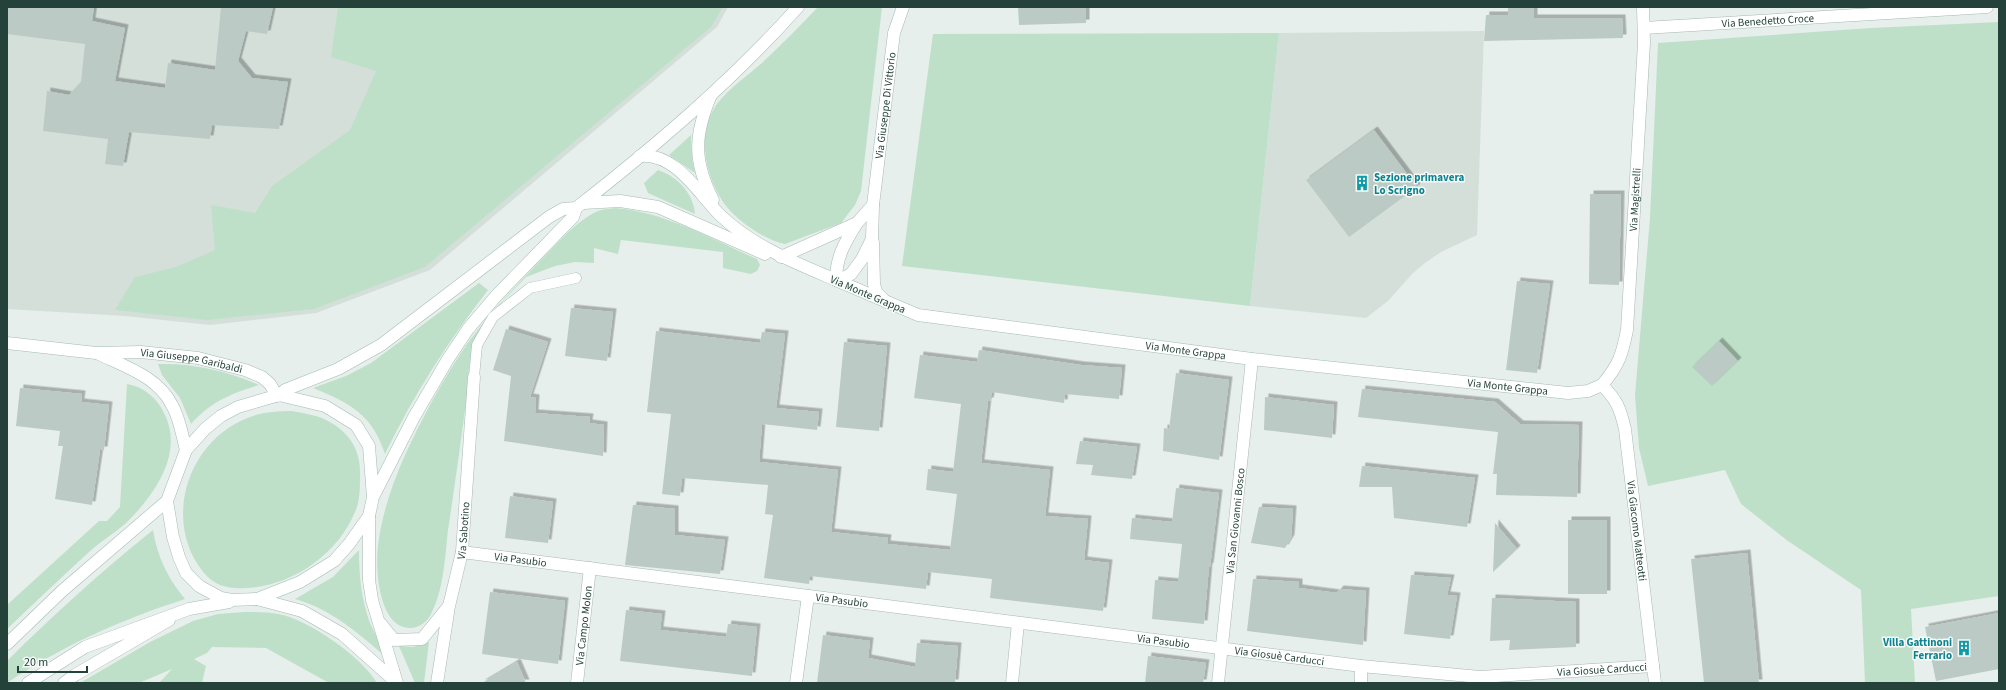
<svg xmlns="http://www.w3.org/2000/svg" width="2006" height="690" font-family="'Source Sans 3',sans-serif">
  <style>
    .built { fill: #d4dfda }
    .green { fill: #bfe0c8 }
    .building { fill: #bbcac4; filter: url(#shadow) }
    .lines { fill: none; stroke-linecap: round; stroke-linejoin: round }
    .lane-casing { stroke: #a8b8b2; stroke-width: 11 }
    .street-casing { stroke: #a8b8b2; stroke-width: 13 }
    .secondary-casing { stroke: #a4bbb3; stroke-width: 13 }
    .lane { stroke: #fff; stroke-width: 10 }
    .street { stroke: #fff; stroke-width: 12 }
    .secondary { stroke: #fff; stroke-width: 12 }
    .labels { text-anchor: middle; stroke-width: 3; stroke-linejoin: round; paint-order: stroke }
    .street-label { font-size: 11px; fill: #24423a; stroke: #f7fbf9 }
    .culture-label { font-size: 11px; font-weight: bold; fill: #0d838f; stroke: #f7fbf9; text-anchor: start }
  </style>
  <defs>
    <filter id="shadow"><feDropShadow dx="3.5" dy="-3.5" stdDeviation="0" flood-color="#0004"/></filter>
  </defs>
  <rect width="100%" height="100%" fill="#e6efeb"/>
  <g class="built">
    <polygon points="7,7 728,7 717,27 430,270 316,313 210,325 125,316 7,309"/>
    <polygon points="1484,31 1477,235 1441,252 1425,263 1413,273 1389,300 1366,318 1250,306 1279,33"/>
  </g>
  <g class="green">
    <polygon points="338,7 723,7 711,27 425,267 314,309 207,320 115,310 135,277 176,267 215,250 211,205 255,213 272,186 350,130 376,71 331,57"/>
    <path d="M818 7H882L861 191 855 205 841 223 785 244C763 240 730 216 720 197 704 170 697 131 717 104 729 88 747 76 762 63 781 45 800 26 818 7Z"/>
    <polygon points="1999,22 1999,596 1911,609 1915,683 1865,683 1861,590 1788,541 1741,504 1725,470 1648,486 1639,448 1635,395 1650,218 1658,43 1871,28"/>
    <polygon points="1279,33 1250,306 902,266 933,34"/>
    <polygon points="691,135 692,159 695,173 669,155"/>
    <path d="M658 170C678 177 693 193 695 214L648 193 644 183Z"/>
    <path d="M615 208C665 212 711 239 757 259L760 265 757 271 751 274 723 268V252L621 240 618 254 594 248V263L575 262 555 266 526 277 502 302 494 312 473 348 469 367 467 395C461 440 455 485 448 530 445 557 444 589 431 614 427 622 419 628 410 628 379 628 375 570 378 546 384 496 406 450 430 405 443 382 457 357 473 336 493 310 515 287 538 263 554 247 576 221 596 212 601 209 609 209 615 208Z"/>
    <path d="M479 283 488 290C447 343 414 394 385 454 372 414 350 403 313 388L346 376 371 363Z"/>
    <path d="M158 364C193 363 228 371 259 385 232 393 210 402 191 424L180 398 162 375Z"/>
    <path d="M127 384C145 387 158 399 165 415 184 455 153 497 125 524 113 534 100 542 89 552 61 578 34 603 7 629V605L99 521H107L120 507Z"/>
    <path d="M292 411C302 413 315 415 324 419 349 431 361 449 360 476 360 487 360 502 355 512 338 554 292 586 247 588 229 589 216 587 204 573 161 521 188 439 250 417 263 412 278 411 292 411Z"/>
    <path d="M153 530C157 556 168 579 185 599 118 621 66 644 7 683V661C53 615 102 571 153 530Z"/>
    <path d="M359 550C359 574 361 599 370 623 375 634 381 645 386 657 358 633 331 609 295 599L333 577Z"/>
    <path d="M244 612C255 612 267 612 278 614 308 619 362 657 377 683H329L266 648 212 647 207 653 194 659 206 666 202 683H159L172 669 139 683H80L150 642 193 621 218 614Z"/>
    <polygon points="429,642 424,683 415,683 399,646 413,647"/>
  </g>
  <g class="building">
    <polygon points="7,7 94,7 92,21 125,28 115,81 165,88 168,63 215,70 221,7 273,7 267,34 246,31 238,61 252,78 288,82 279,129 212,125 210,139 129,132 123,166 105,164 108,139 43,131 47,91 69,95 81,82 85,44 7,34"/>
    <polygon points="1018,7 1086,7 1086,23 1019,25"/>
    <polygon points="1508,7 1534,7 1534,18 1622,18 1623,38 1484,41 1486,15 1508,15"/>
    <polygon points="1374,130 1417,187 1349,237 1306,180"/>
    <polygon points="1590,194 1621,194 1619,285 1589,284"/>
    <polygon points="1517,281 1550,284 1537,373 1506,370"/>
    <polygon points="571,308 613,312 607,361 565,356"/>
    <polygon points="506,329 548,342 530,397 536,398 535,413 590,417 589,423 604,425 603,456 504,441 511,376 493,370"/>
    <polygon points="656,331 760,343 762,332 785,334 776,408 819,412 817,430 762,424 759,462 838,470 831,532 888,538 887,544 950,550 957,494 926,490 928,469 953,472 961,404 914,398 920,355 977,362 979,350 1081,365 1122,368 1119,399 1065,394 1064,403 992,392 990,401 988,401 981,463 1050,470 1045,516 1088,519 1084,560 1109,563 1103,611 990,598 992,579 928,572 926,589 810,576 809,584 764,578 773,515 765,514 768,485 682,478 680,496 662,494 671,414 647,412"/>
    <polygon points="1719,341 1738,361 1712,386 1692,367"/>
    <polygon points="844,342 887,346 879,431 836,427"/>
    <polygon points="1176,373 1229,380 1219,460 1163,451 1164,428 1169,429"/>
    <polygon points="20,388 82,394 81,402 109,405 104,450 100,450 92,505 55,499 63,446 58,446 60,431 16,426"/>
    <polygon points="1362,389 1495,402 1520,424 1579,425 1577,497 1496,495 1497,474 1493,474 1498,432 1358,417"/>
    <polygon points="1265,397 1334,405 1332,438 1264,430"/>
    <polygon points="1080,441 1137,447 1132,479 1091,475 1093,465 1076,464"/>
    <polygon points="1362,466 1475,478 1467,527 1394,518 1392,487 1359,487"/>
    <polygon points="1176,488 1219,493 1210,567 1209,566 1204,624 1152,619 1155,580 1178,582 1182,544 1130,539 1132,518 1172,522"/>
    <polygon points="510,496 553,502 548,543 505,538"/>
    <polygon points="633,505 675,509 675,535 725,540 720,574 625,565"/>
    <polygon points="1259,507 1293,509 1291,538 1285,548 1251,543"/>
    <rect x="1568" y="520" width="39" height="74"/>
    <polygon points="1495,523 1517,549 1493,572"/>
    <polygon points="1747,553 1759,683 1704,683 1691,559"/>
    <polygon points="1411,575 1451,578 1447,595 1457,596 1450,639 1404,634"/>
    <polygon points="1253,579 1299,582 1299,588 1337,593 1340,589 1366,591 1363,645 1247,631"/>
    <polygon points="490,592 565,601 558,664 482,654"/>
    <polygon points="1492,598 1576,602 1576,647 1509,650 1510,640 1490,641"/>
    <polygon points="626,610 662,614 660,630 726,637 728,624 757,627 752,676 620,661"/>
    <polygon points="1999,613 1999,669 1936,681 1925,627"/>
    <polygon points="823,635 870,641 868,658 915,667 917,643 958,646 955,683 817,683"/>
    <polygon points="1148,656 1206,663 1203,683 1145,683"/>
    <polygon points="517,662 526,683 482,683"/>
  </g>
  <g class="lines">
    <defs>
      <polyline id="lane" points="474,377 477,345 493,317 530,288 576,278"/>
      <g id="street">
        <path id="s1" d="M1644 28 1987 7"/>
        <path id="s2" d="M857 223C845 242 836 257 836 280L838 281 851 274 862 259 872 239 873 205 894 33 903 7"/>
        <polyline points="873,242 874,284 876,292 886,302"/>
        <polyline points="781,257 857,223 873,205"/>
        <path id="s3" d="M1602 385C1619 365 1622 355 1627 330L1644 43 1643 7"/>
        <polyline points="369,516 369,580 372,600 397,683"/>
        <path id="s4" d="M462 552 1361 666 1480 677 1653 666"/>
        <polyline points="257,599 302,611 342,634 396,682"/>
        <polyline points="381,624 394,640 422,639 448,607"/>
        <polyline points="1361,666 1361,683"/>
        <polyline points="64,683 75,675 169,620"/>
        <path id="s5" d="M437 683 449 606 462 552 474 377"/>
        <path id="s6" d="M577 683 590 568"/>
        <polyline points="796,683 808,596"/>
        <polyline points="1012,683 1018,623"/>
        <path id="s7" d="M1218 683 1252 359"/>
      </g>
      <g id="secondary">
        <path d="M711 95C694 135 693 161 713 200"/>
        <path d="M640 156C676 153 698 193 720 215 752 246 796 263 836 280"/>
        <polyline points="583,203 620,201 658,207 765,254"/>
        <path id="s8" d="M838 281 918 315 1252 359 1568 393 1588 391 1602 385C1617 400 1620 408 1625 429L1655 683"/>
        <path id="s9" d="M7 343 96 353 141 352 198 358 245 370 262 377 270 384 277 396"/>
        <path d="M99 354C126 367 158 377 172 405 180 419 182 435 186 450"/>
        <path d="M279 395 285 390 338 369 381 345 549 217 563 209 576 208C654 147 732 81 798 7"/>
        <polyline points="373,497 369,446 356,425 325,406 279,395 238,407 221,416 205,429 186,450 167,501 173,537 179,557 186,573 199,586 221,598 232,600 257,599 300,582 334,561 349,544 369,516 373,497 414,417 448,359 468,329 496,296 573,217 576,208"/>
        <polyline points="7,644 62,591 167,501"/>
        <polyline points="28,683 85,647 189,609 229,602"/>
      </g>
    </defs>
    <use href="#lane" class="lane-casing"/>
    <use href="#street" class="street-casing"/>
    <use href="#secondary" class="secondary-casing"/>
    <use href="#lane" class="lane"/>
    <use href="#street" class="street"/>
    <use href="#secondary" class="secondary"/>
  </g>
  <defs>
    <symbol id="building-bare" viewBox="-9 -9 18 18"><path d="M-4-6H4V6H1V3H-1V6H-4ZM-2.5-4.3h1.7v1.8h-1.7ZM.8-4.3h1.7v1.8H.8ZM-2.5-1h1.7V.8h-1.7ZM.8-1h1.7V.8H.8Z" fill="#0f9aa8" stroke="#f7fbf9" stroke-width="2.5" paint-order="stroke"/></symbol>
  </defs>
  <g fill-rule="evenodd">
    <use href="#building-bare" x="1351" y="172" width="22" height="22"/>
    <use href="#building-bare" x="1953" y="637" width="22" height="22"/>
  </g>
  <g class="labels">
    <g class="street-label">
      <text dy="4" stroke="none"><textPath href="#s1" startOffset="124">Via Benedetto Croce</textPath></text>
      <text dy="4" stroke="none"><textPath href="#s2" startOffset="254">Via Giuseppe Di Vittorio</textPath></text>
      <text dy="4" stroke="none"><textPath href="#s3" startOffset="192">Via Magistrelli</textPath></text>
      <text transform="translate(868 294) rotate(23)" y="4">Via Monte Grappa</text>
      <text dy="4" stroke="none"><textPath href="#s8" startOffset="357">Via Monte Grappa</textPath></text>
      <text dy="4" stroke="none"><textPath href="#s9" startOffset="186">Via Giuseppe Garibaldi</textPath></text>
      <text dy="4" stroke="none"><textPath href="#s8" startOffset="681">Via Monte Grappa</textPath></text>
      <text dy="4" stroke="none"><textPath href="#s7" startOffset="163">Via San Giovanni Bosco</textPath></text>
      <text dy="4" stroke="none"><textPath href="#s8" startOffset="930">Via Giacomo Matteotti</textPath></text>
      <text dy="4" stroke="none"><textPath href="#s5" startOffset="155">Via Sabotino</textPath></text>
      <text dy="4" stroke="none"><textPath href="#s4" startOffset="59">Via Pasubio</textPath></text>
      <text dy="4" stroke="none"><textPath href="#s4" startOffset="383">Via Pasubio</textPath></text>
      <text dy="4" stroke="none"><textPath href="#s6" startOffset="58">Via Campo Molon</textPath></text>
      <text dy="4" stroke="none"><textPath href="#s4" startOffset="707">Via Pasubio</textPath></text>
      <text dy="4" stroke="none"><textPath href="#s4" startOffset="824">Via Giosuè Carducci</textPath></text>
      <text dy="4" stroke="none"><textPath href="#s4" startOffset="1148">Via Giosuè Carducci</textPath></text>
    </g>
    <g class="culture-label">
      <text x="1374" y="181">Sezione primavera<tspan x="1374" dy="13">Lo Scrigno</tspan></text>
      <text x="1952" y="646" text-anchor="end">Villa Gattinoni<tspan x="1952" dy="13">Ferrario</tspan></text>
    </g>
  </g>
  <rect width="2006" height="690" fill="none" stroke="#24423a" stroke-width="16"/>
  <path d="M18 666v6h69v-6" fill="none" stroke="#24423a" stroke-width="2"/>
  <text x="24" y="666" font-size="12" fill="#24423a" stroke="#f7fbf9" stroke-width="3" paint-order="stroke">20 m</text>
</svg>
